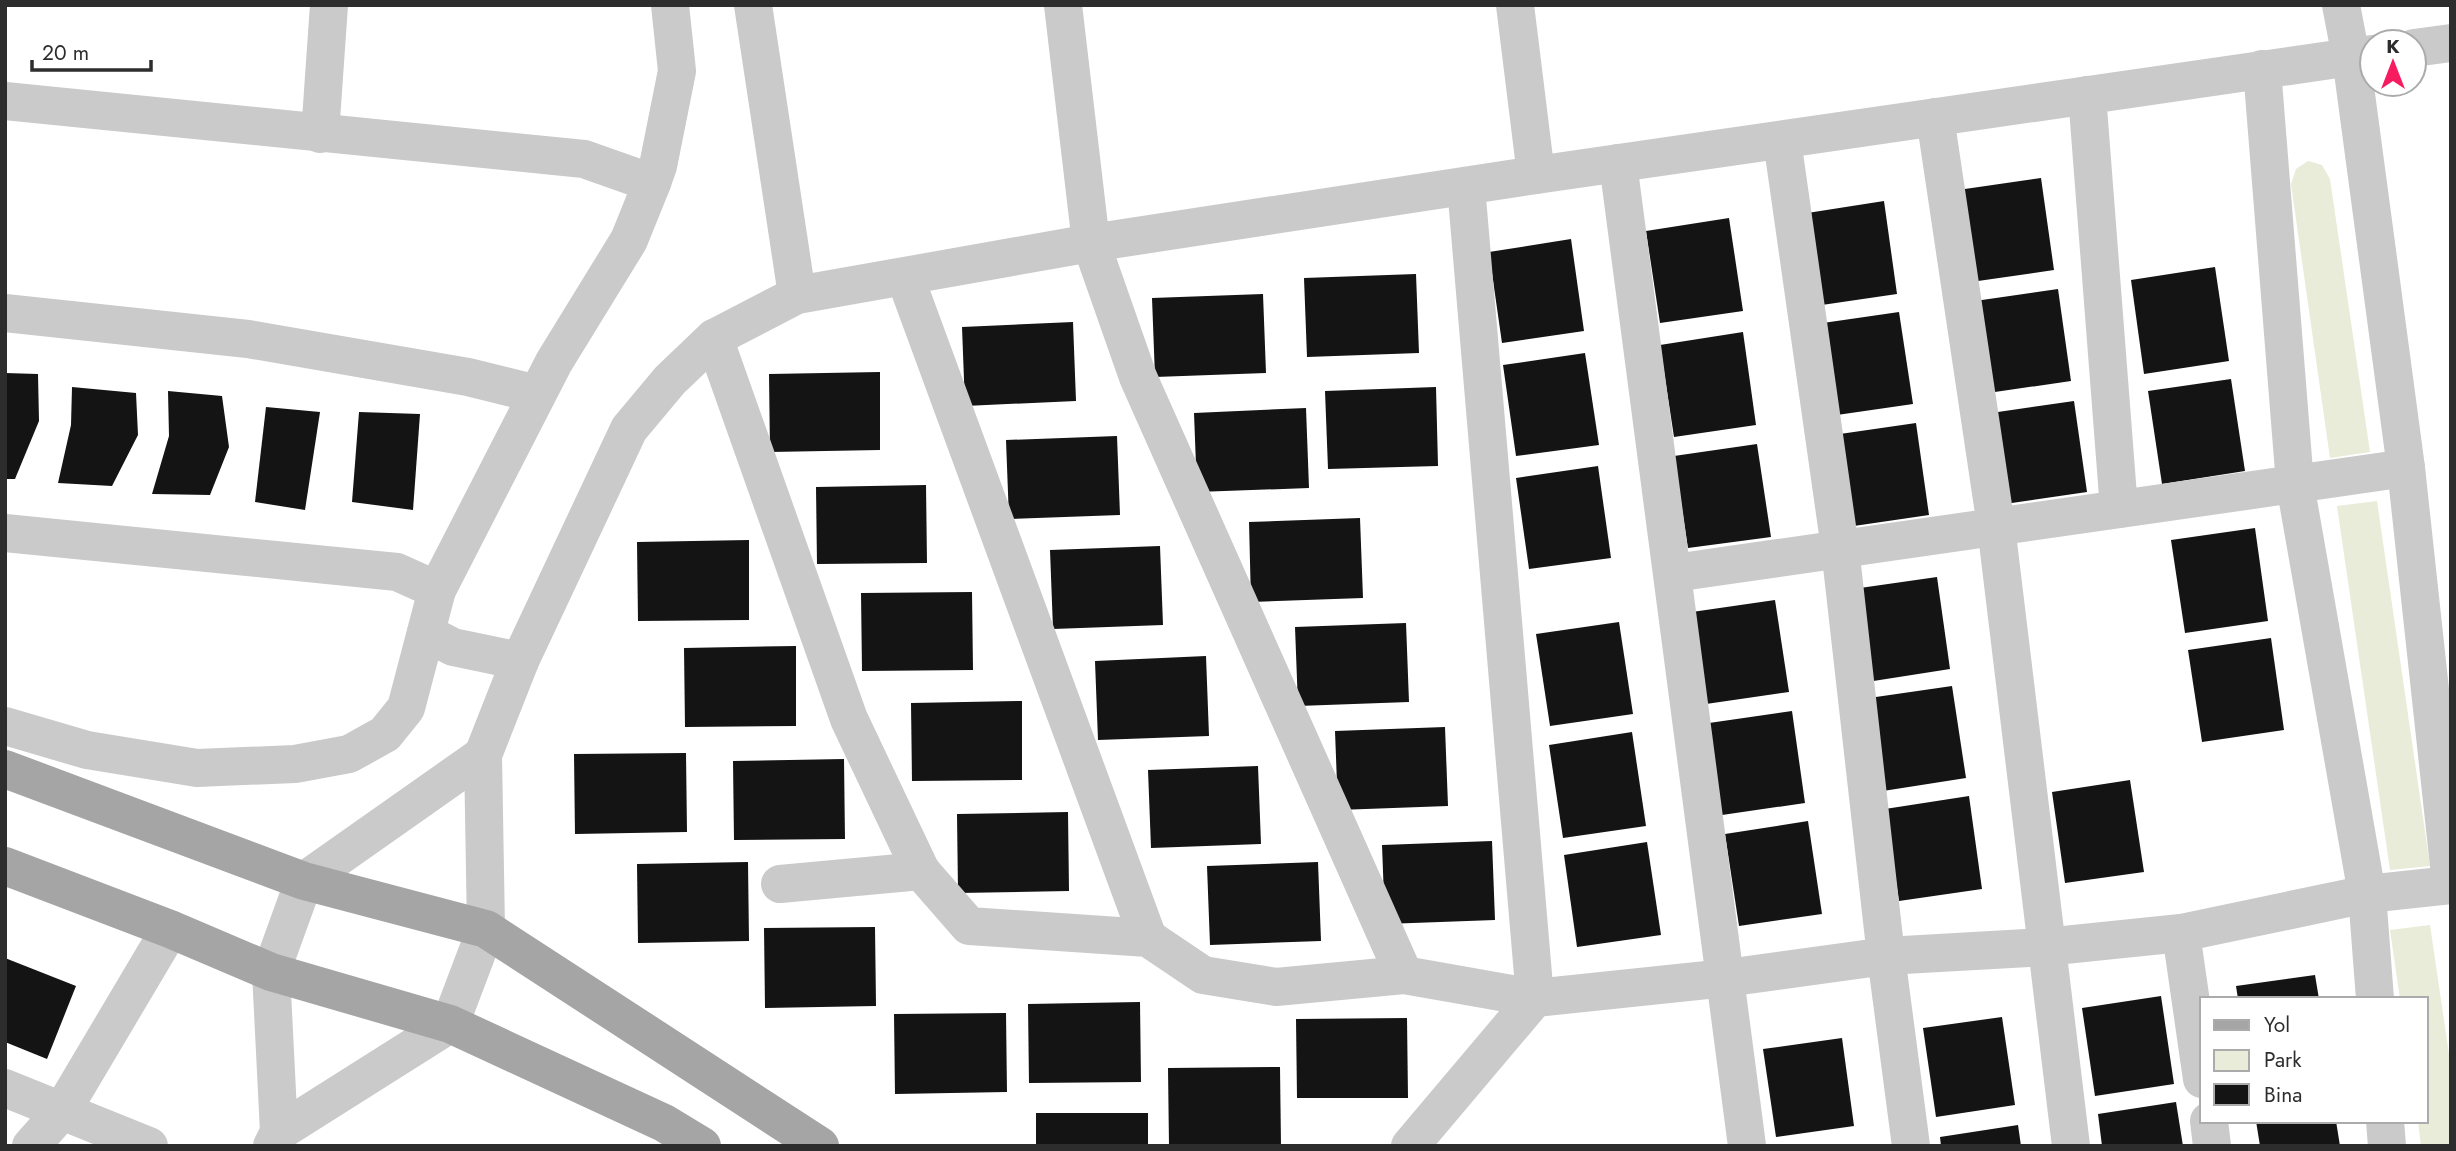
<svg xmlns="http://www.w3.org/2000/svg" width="2456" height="1151" font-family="Jost,sans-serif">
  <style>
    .green { fill: #e8ecd8 }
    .building { fill: #141414 }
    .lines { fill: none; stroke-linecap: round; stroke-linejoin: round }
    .minor { stroke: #cacaca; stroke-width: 38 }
    .major { stroke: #a5a5a5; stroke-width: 38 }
  </style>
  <rect width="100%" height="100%" fill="#fff"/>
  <g class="green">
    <polygon points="2308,161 2322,165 2330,179 2370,452 2330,458 2291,184 2296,169"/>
    <polygon points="2377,501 2430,866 2390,870 2337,506"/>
    <polygon points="2430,925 2451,1068 2451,1146 2421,1146 2418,1121 2426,1121 2426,999 2400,999 2390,930"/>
  </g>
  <g class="building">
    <polygon points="2041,178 2054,270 1971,282 1958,190"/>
    <polygon points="1884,201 1897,294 1815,306 1801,214"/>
    <polygon points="1729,218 1743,311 1660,323 1646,231"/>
    <polygon points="1571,239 1584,331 1502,343 1489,252"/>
    <polygon points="2215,267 2229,361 2144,374 2131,280"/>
    <polygon points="1416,274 1419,353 1307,357 1304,278"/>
    <polygon points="2058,289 2071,381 1988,393 1975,301"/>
    <polygon points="1263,294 1266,373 1155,377 1152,298"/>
    <polygon points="1899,312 1913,404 1830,416 1816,324"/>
    <polygon points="1073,322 1076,401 965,406 962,327"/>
    <polygon points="1743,332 1756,425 1674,437 1660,345"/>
    <polygon points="1585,353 1599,445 1516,456 1503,365"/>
    <polygon points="880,372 880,450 770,452 769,374"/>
    <polygon points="5,373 38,374 39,421 15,479 5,479"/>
    <polygon points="2231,379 2245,471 2162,484 2148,391"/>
    <polygon points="72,387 136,393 138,435 112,486 58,483 71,425"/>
    <polygon points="1436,387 1438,466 1328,469 1325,391"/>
    <polygon points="168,391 222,396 229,447 210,495 152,494 169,436"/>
    <polygon points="2074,401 2087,492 2005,504 1991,413"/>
    <polygon points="266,407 320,412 305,510 255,502"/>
    <polygon points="1306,408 1309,488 1197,492 1194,413"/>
    <polygon points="359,412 420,414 413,510 352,502"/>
    <polygon points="1916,423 1929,515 1847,527 1833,435"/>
    <polygon points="1117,436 1120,515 1009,519 1006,440"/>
    <polygon points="1757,444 1771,537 1688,548 1674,456"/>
    <polygon points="1598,466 1611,558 1529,569 1516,478"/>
    <polygon points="926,485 927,563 817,564 816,487"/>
    <polygon points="1360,518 1363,598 1251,602 1249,522"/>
    <polygon points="2255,528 2268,621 2185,633 2171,540"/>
    <polygon points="749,540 749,620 638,621 637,542"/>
    <polygon points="1160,546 1163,625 1053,629 1050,550"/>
    <polygon points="1937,577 1950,669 1867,682 1853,589"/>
    <polygon points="972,592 973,670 862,671 861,593"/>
    <polygon points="1775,600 1789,692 1706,704 1692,612"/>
    <polygon points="1619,622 1633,714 1550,726 1536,634"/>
    <polygon points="1406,623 1409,702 1298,706 1295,627"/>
    <polygon points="2271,638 2284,730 2202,742 2188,650"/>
    <polygon points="796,646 796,726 685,727 684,648"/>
    <polygon points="1206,656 1209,736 1098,740 1095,661"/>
    <polygon points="1952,686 1966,778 1883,791 1869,698"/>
    <polygon points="1022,701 1022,780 912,781 911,703"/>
    <polygon points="1792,711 1805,803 1722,815 1709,723"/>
    <polygon points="1445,727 1448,806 1338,810 1335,731"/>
    <polygon points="1632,732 1646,826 1563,838 1549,745"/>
    <polygon points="686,753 687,832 575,834 574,754"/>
    <polygon points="844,759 845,839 734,840 733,761"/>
    <polygon points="1258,766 1261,844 1151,848 1148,770"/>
    <polygon points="2130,780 2144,872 2065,883 2052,792"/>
    <polygon points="1969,796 1982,889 1899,901 1885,809"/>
    <polygon points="1068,812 1069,891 958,893 957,814"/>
    <polygon points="1808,821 1822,914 1739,926 1725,834"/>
    <polygon points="1492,841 1495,920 1385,924 1382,845"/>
    <polygon points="1647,842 1661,935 1577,947 1564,855"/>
    <polygon points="748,862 749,941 638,943 637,864"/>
    <polygon points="1318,862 1321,941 1210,945 1207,866"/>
    <polygon points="875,927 876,1006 765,1008 764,928"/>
    <polygon points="5,958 76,986 47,1059 5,1042"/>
    <polygon points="2315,975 2319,999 2238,999 2236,986"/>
    <polygon points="2161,996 2174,1084 2095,1096 2082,1008"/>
    <polygon points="1140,1002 1141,1082 1029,1083 1028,1004"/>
    <polygon points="1006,1013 1007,1092 895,1094 894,1014"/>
    <polygon points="2002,1017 2015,1105 1936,1117 1923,1028"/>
    <polygon points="1407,1018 1408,1098 1297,1098 1296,1019"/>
    <polygon points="1842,1038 1854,1126 1776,1137 1763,1049"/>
    <polygon points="1280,1067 1281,1146 1169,1146 1168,1068"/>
    <polygon points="2176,1102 2183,1146 2102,1146 2098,1114"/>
    <rect x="1036" y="1113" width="112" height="33"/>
    <polygon points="2256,1121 2336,1121 2340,1146 2260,1146"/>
    <polygon points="2018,1125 2021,1146 1941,1146 1940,1137"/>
  </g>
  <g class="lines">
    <g class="minor">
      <polyline points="753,5 797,295"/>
      <polyline points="1063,5 1091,243 1138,377 1404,975"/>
      <polyline points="1515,5 1536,175"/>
      <polyline points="2341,5 2351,57 2406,468 2451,884"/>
      <polyline points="2414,48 2451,43"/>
      <polyline points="2262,69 2295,484 2367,894 2375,999"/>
      <polyline points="2087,95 2119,509"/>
      <polyline points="5,101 584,159 652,183"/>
      <polyline points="1935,117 1996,526 2071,1146"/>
      <polyline points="320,134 329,5"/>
      <polyline points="1782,140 1840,548 1886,956 1911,1146"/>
      <polyline points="1618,163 1747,1146"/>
      <polyline points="905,277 1148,938"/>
      <polyline points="5,313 248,339 468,377 537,394"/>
      <polyline points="714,338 849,719 921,871"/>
      <polyline points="5,533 397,572 437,590"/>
      <polyline points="1674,573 2406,468"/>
      <polyline points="426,633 453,647 520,661"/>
      <polyline points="5,726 87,750 197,768 295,764 349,754 385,734 406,708 437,590 554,362 629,240 652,183 658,166 677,71 670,5"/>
      <polyline points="780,884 921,871 969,926 1148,938 1203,975 1276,987 1404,975 1535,998 1726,978 1886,956 2045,947 2181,933 2367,894 2451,885"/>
      <polyline points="2181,933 2202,1079"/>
      <polyline points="5,1088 149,1146"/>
      <polyline points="2209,1121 2212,1146"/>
      <polyline points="2385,1121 2387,1146"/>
      <polyline points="279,1132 450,1024 486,929 483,755 520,661 629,429 670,380 714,338 797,295 1091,243 1536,175 2372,54"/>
      <polyline points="31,1146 62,1111 170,929"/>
      <polyline points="272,1146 279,1132 271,972 304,881 483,755"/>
      <polyline points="1410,1146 1535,998 1466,186"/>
    </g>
    <g class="major">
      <polyline points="5,769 304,881 486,929 820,1146"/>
      <polyline points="5,866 170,929 271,972 450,1024 664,1123 702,1146"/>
    </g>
  </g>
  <rect width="2456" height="1151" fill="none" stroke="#2d2d2d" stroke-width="14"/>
  <rect x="2200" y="997" width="228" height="126" fill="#ffffff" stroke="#ababab" stroke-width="2"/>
  <rect x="2214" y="1020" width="35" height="10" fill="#a5a5a5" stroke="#ababab" stroke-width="2"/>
  <text x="2264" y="1032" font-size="21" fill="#2d2d2d">Yol</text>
  <rect x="2214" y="1050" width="35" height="21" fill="#e8ecd8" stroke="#ababab" stroke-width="2"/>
  <text x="2264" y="1067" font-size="21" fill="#2d2d2d">Park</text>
  <rect x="2214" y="1084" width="35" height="21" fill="#141414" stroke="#ababab" stroke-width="2"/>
  <text x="2264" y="1102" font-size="21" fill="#2d2d2d">Bina</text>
  <g transform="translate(2393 63)"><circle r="33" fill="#ffffff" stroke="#ababab" stroke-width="2"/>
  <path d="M0-5L12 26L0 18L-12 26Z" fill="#f71c60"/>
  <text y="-10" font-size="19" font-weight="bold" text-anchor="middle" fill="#2d2d2d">K</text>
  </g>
  <path d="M32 60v10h119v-10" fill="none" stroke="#2d2d2d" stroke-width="3.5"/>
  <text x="42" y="60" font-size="21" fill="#2d2d2d" stroke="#ffffff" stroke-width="5" paint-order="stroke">20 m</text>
</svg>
